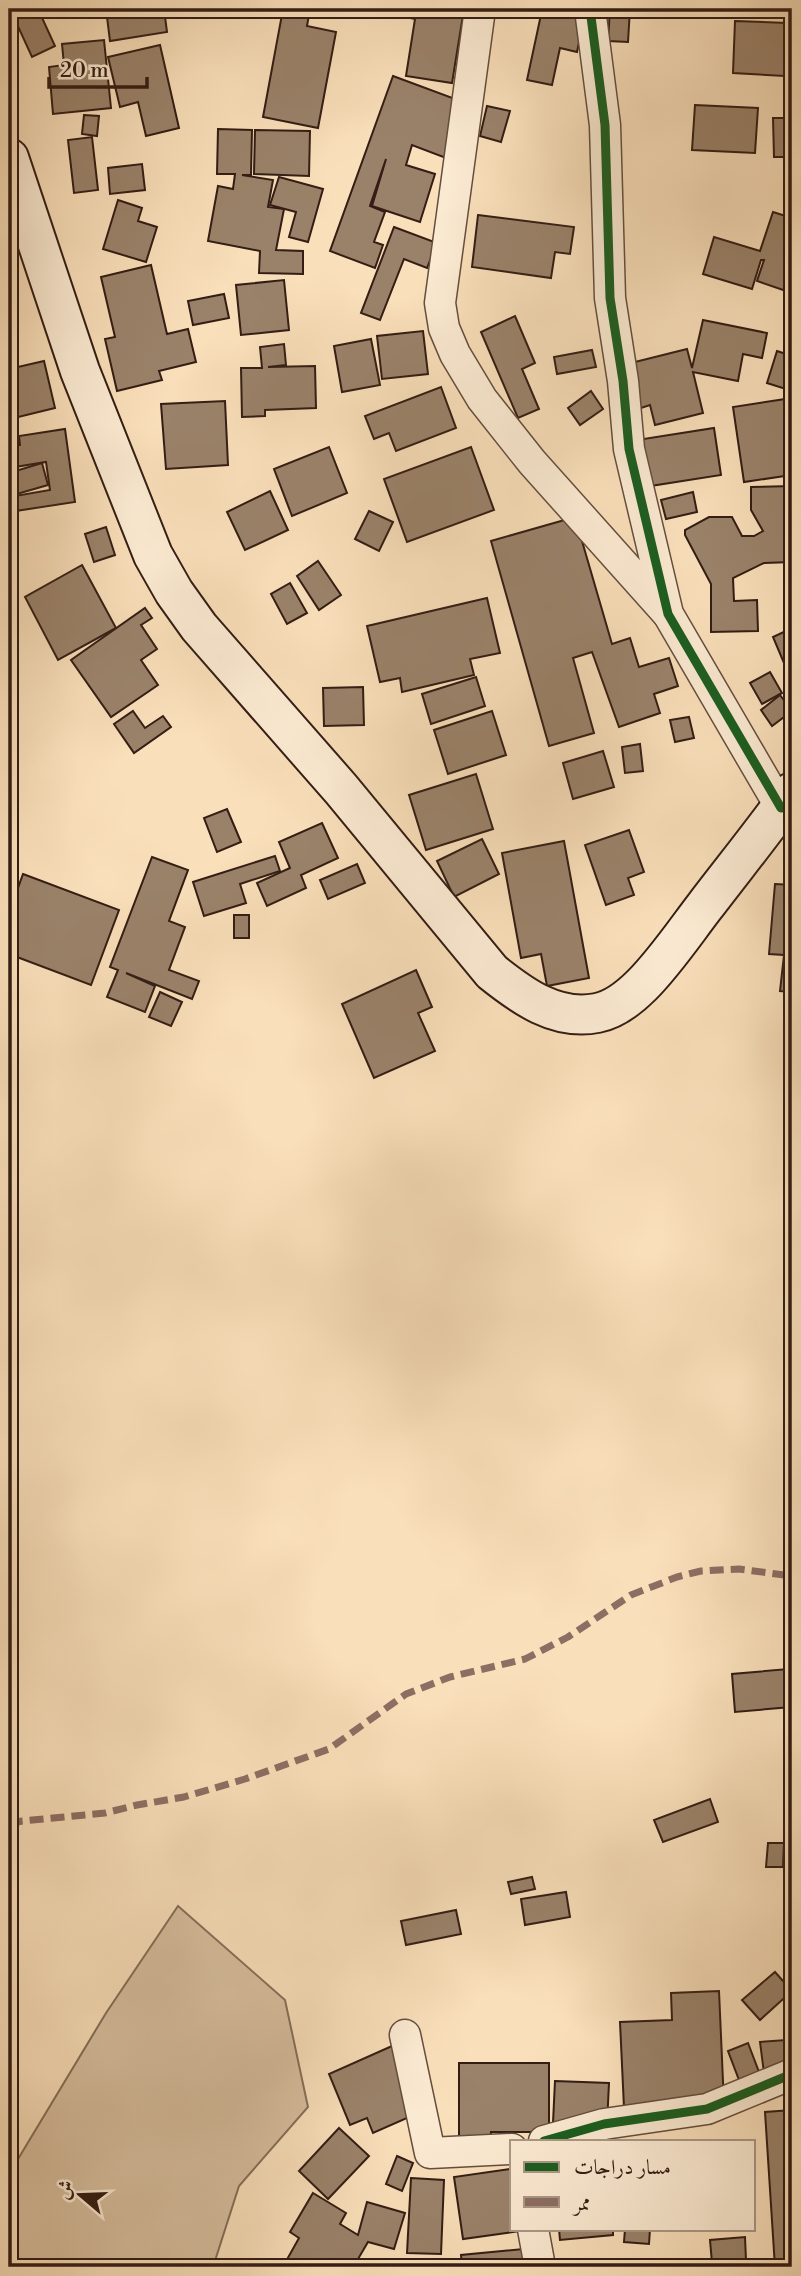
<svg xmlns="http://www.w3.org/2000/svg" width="801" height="2276" font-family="'Libre Bodoni',Amiri,serif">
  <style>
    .green { fill: #d7be9e; stroke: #856e59; stroke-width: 2 }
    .building { fill: #9a826a; stroke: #331d14; stroke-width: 2 }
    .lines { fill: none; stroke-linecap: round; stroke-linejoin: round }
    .street-casing { stroke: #644e3e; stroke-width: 33 }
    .secondary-casing { stroke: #331d14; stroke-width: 42 }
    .street { stroke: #fbead2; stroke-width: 30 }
    .secondary { stroke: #fbead2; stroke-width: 38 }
    .quiet { stroke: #8d6e63; stroke-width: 7; stroke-dasharray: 14 7; stroke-linecap: butt }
    .cycleway-casing { stroke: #fbead2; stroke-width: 13 }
    .cycleway { stroke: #1b5e20; stroke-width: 9 }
  </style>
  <rect width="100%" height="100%" fill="#f9dfba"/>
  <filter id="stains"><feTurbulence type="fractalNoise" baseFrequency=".00286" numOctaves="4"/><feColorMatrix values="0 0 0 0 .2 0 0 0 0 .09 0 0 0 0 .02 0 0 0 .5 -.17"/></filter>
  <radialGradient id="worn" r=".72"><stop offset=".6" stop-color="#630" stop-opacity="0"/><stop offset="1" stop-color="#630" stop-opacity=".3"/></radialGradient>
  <polygon class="green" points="178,1906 285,2000 308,2107 239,2186 213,2267 9,2267 9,2174 106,2013"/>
  <g class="building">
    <polygon points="10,9 38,9 55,46 32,57"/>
    <polygon points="106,9 164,9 167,32 110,41"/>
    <polygon points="283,9 310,9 307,26 336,32 318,128 263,117"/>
    <polygon points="403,9 464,9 452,83 406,76 415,19 401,16"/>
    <polygon points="610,9 630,9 628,42 608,41"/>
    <polygon points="542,10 584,19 577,52 560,48 552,85 527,80"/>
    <polygon points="735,21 787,23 784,76 733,73"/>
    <polygon points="104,40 111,108 53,114 49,67 64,65 62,44"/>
    <polygon points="160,45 179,128 146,136 138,102 120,107 108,57"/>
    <polygon points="393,76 466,103 446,158 412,145 406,165 435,174 420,222 372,206 386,159 370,206 385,212 374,242 383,245 375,268 330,251"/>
    <polygon points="695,105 758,108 755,153 692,150"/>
    <polygon points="487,106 510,111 501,142 480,136"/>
    <polygon points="84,115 99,116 97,136 82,134"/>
    <polygon points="773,118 792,118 792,157 774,157"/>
    <polygon points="218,129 252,130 251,175 242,175 273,180 268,207 284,209 276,250 303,251 303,274 259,273 260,251 208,241 218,186 233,189 235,174 217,174"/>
    <polygon points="255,130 310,131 309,176 254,174"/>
    <polygon points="92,137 98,190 74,193 68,140"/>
    <polygon points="142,164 145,190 110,194 108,168"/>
    <polygon points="279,177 323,189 308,242 289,237 296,212 270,205"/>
    <polygon points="118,200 142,208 138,221 157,227 146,262 103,249"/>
    <polygon points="773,212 792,218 792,293 757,281 764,260 761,260 752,289 703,274 714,237 760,251"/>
    <polygon points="478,215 574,227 570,254 555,252 551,278 472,267"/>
    <polygon points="394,227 437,243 427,268 404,259 380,320 361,313"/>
    <polygon points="151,265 167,334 188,329 196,362 159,371 162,380 117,391 105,339 115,337 101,277"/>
    <polygon points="284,280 289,330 241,335 236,285"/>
    <polygon points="224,294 229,318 193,325 188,301"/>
    <polygon points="515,316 535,363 522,369 539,409 518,418 481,332"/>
    <polygon points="703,320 767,333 762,358 743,354 738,381 693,372 703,413 655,425 650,405 638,409 627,364 687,349 692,368"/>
    <polygon points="423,331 428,374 382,379 377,336"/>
    <polygon points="371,339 380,385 342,392 334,346"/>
    <polygon points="284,344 286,365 268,367 315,366 316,408 265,410 265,416 242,417 241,368 262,368 260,347"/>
    <polygon points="592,350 596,367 557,374 554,357"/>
    <polygon points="777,351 792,356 792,391 767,383"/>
    <polygon points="44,361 55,408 10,419 9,369"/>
    <polygon points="441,387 456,428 396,451 389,433 374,439 365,416"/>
    <polygon points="591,391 603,409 580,425 568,408"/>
    <polygon points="792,398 792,475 744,482 733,407"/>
    <polygon points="225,401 228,465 166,469 161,404"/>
    <polygon points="714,428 721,475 644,487 637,440"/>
    <polygon points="65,429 75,502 9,512 9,497 50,490 46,462 9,468 9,447 20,445 19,436"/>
    <polygon points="329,447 347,493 292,516 274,469"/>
    <polygon points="471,447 494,510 407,542 384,479"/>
    <polygon points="42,463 48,485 10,496 9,473"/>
    <polygon points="792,486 792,562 764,563 733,578 734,601 757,600 758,631 711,632 711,584 685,535 685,530 709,517 732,517 742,536 754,536 763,531 751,510 751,487"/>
    <polygon points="270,491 288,530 245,550 227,512"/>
    <polygon points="693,492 697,512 666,519 661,500"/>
    <polygon points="369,511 393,522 379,551 355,539"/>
    <polygon points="575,517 612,644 630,638 639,667 669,658 678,686 654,694 660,713 619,727 592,652 573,658 594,733 549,746 491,541"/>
    <polygon points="106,527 115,555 94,562 85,534"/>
    <polygon points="318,561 341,595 319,610 297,576"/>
    <polygon points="82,565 116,628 58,660 25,597"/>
    <polygon points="290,583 307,613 287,624 271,594"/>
    <polygon points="487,598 500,653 470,659 474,675 402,692 400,678 380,682 367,626"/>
    <polygon points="145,608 152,618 141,625 157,649 141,660 158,685 111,717 71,660"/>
    <polygon points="792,628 792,682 773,637"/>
    <polygon points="770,672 782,693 762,704 750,683"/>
    <polygon points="476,677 485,706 431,724 422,694"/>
    <polygon points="363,687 364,725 324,726 323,688"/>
    <polygon points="780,695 792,711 772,726 761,710"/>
    <polygon points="133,711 145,728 163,716 171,727 134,753 114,724"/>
    <polygon points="492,711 506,755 448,774 434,730"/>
    <polygon points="689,717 694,738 675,742 670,720"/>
    <polygon points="640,744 643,771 625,773 622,747"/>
    <polygon points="603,751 614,787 573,799 563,763"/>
    <polygon points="476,774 493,829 426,850 409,795"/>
    <polygon points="227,809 241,842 217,852 204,818"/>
    <polygon points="322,823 338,858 301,875 306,888 267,906 257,883 290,868 279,842"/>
    <polygon points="629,830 644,872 628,878 634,895 606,905 585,845"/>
    <polygon points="482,839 499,874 454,897 437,861"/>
    <polygon points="564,841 589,978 547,986 541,954 521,958 502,853"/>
    <polygon points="275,856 280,871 240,884 246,903 204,916 193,882"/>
    <polygon points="152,857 188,870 169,921 185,927 169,970 199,981 192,999 126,973 155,986 145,1012 107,997 118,970 110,967"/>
    <polygon points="357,864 365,883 328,899 320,880"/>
    <polygon points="23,874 119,910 91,985 9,954 9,913"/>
    <polygon points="775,884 792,885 792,992 780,991 784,955 769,954"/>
    <rect x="234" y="915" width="15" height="23"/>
    <polygon points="416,970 432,1007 418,1013 435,1051 374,1078 342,1004"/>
    <polygon points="160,992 182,1002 171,1026 149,1017"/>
    <polygon points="788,1669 791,1707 735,1712 732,1674"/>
    <polygon points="710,1799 718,1822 663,1842 654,1820"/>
    <polygon points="768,1843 784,1843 783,1867 766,1867"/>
    <polygon points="532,1877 535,1889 511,1894 508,1882"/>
    <polygon points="566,1892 570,1917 525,1925 521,1899"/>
    <polygon points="456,1910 461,1934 406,1945 401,1921"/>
    <polygon points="775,1972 792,1991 760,2020 742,2000"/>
    <polygon points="719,1991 724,2104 624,2108 620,2022 672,2020 671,1993"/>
    <polygon points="410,2038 423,2111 373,2133 367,2118 350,2125 329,2074"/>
    <polygon points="786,2040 789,2071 764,2073 760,2042"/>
    <polygon points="748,2043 759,2072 739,2080 728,2051"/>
    <polygon points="459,2063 549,2063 549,2132 491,2132 491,2141 459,2141"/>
    <polygon points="555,2081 609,2083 607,2125 553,2123"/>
    <polygon points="792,2110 792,2267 775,2267 765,2112"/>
    <polygon points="339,2128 369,2156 328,2199 299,2171"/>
    <polygon points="397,2156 413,2163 402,2191 386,2184"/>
    <polygon points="510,2169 512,2229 519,2229 520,2231 463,2239 454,2177"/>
    <polygon points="411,2178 444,2180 441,2254 407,2253"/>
    <polygon points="313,2193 346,2213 340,2224 358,2235 367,2202 405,2213 394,2249 368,2242 358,2259 373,2267 293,2267 285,2263 299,2238 290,2232"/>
    <polygon points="559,2229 613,2229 613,2235 560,2240"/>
    <polygon points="625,2229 650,2229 649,2244 624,2242"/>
    <polygon points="745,2237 746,2260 712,2263 710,2240"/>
    <polygon points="534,2248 536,2267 462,2267 461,2255"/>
    <polygon points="738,2264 738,2267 680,2267 680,2265"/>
  </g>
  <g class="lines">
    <defs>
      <g id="street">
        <polyline points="480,9 440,303 444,328 455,354 482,399 532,462 667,613"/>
        <polyline points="590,9 605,125 610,298 623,381 629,449 668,614 781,808"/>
        <polyline points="405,2035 430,2153 512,2149"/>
        <polyline points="544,2141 604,2124 707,2109 792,2074"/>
        <polyline points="533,2229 540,2267"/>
      </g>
      <path id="secondary" d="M9 158 80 371 153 555 174 592 199 627 341 789 492 972C522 996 556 1021 597 1013 613 1010 630 997 642 985 665 962 685 932 705 906 734 868 764 831 792 792"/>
    </defs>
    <use href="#street" class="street-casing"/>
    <use href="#secondary" class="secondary-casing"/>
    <use href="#street" class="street"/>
    <use href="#secondary" class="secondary"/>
    <polyline class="quiet" points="9,1824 22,1821 105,1813 137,1805 184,1797 245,1779 329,1749 406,1694 450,1677 525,1659 568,1637 631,1595 677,1577 701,1571 739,1569 792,1576"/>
    <defs>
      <g id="cycleway">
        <polyline points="590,9 605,125 610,298 623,381 629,449 668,614 781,808"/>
        <polyline points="544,2141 604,2124 707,2109 792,2074"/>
      </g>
    </defs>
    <use href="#cycleway" class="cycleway-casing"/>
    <use href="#cycleway" class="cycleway"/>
  </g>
  <rect width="801" height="2276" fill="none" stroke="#f9dfba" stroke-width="35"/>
  <rect x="10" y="10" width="780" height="2255" fill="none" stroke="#331d14" stroke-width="3.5"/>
  <rect x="18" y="18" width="766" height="2241" fill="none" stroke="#331d14" stroke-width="2"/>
  <rect x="510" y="2140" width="245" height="91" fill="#fbead2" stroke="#ab9886" stroke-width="2"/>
  <rect x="524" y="2162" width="35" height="10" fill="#1b5e20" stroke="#ab9886" stroke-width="2"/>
  <text x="574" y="2174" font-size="21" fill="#331d14">مسار دراجات</text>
  <rect x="524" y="2197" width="35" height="10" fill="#8d6e63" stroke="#ab9886" stroke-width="2"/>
  <text x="574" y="2210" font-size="21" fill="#331d14">ممر</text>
  <g transform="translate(80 2195) rotate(289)" stroke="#fbead2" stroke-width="5" paint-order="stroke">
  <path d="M0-5L12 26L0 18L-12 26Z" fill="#331d14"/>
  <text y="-10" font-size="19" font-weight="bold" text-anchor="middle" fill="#331d14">ش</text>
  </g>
  <path d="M49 77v10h98v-10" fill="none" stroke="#331d14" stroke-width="3.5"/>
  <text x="60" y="77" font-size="21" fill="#331d14" stroke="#fbead2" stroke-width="5" paint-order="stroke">20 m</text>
  <rect width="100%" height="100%" filter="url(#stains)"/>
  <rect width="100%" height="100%" fill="url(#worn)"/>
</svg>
